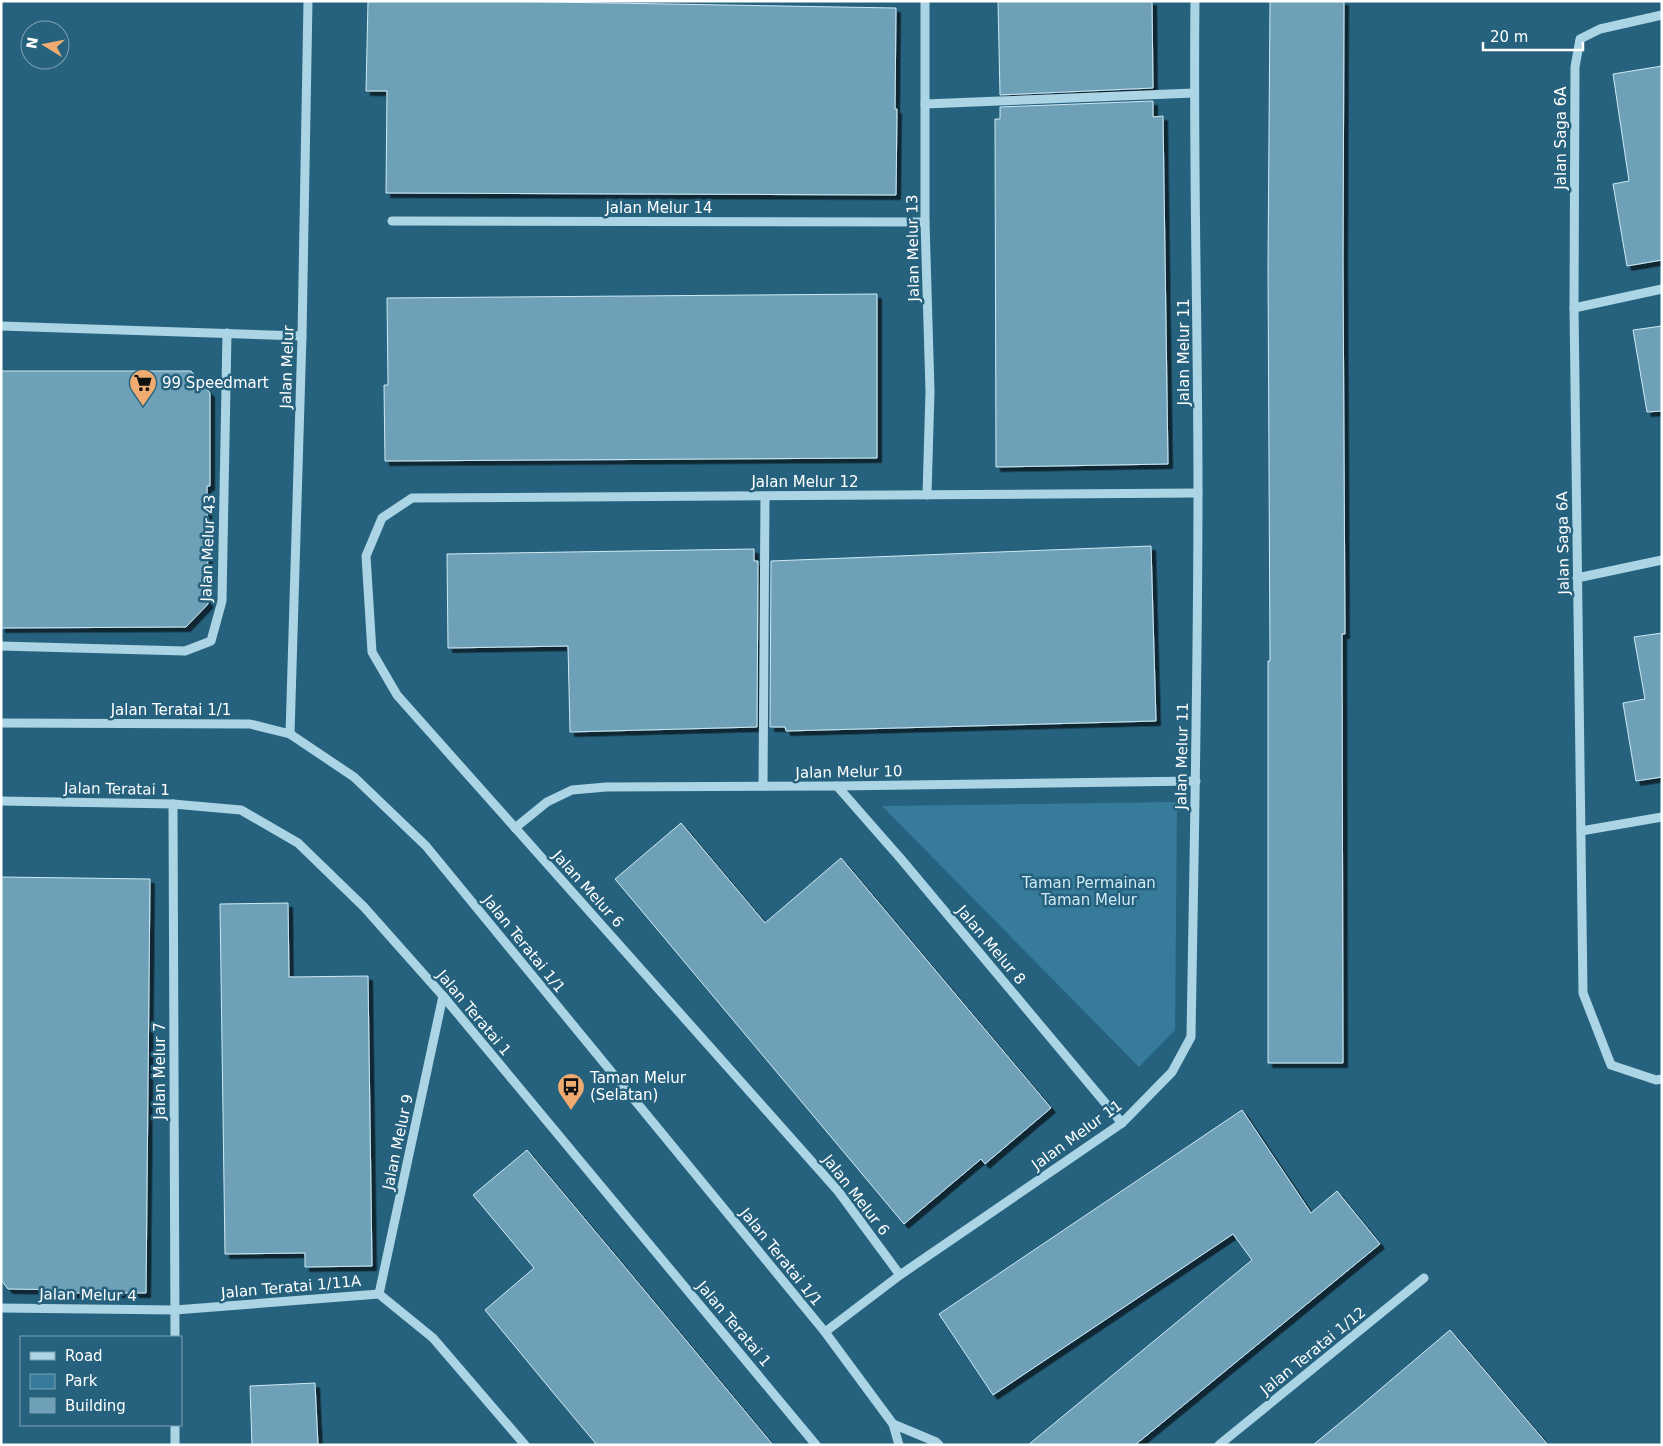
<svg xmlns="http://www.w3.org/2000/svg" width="1663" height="1446" font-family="'DejaVu Sans',sans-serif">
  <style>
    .green { fill: #367c9a }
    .building { fill: #6ea1b7; stroke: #cee9f4; filter: url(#shadow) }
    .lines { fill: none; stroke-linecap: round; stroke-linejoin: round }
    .minor { stroke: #abd4e5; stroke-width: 9 }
    .labels { text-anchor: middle; stroke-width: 5; stroke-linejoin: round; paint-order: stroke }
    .street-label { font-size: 15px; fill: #fff; stroke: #26627e }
    .poi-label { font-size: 15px; fill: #fff; stroke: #26627e; text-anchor: start }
    .park-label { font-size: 15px; fill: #cee9f4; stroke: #26627e }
  </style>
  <defs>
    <filter id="shadow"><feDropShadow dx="4.5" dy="4.5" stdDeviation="0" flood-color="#0009"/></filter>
  </defs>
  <rect width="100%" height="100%" fill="#26627e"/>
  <polygon class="green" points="1177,802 1175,1030 1139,1067 882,806"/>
  <g class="building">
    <polygon points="368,1 495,1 896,8 895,109 897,109 896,195 386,193 387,91 366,91"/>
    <polygon points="998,1 1152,1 1153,88 1000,95"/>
    <polygon points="1270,1 1344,1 1343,263 1345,634 1342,634 1343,1063 1268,1063 1268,661 1270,661 1268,266"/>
    <polygon points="1662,66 1662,260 1627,266 1613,184 1629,181 1613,74"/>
    <polygon points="1153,101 1153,117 1163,116 1168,464 996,467 995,119 1000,119 1000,107"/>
    <polygon points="877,294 877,458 385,461 384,385 388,385 387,298"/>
    <polygon points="1662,326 1662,411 1647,412 1633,330"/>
    <polygon points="1,371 191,371 210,393 210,486 207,486 208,604 186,627 1,628"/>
    <polygon points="1151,546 1156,721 786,731 785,727 770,727 771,561"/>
    <polygon points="754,549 754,561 758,561 757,727 570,732 568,646 448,648 447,554"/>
    <polygon points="1662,633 1662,777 1636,781 1623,703 1645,699 1634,637"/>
    <polygon points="681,823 765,923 841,858 1051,1108 985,1164 981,1159 904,1224 615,879"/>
    <polygon points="1,877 150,879 146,1293 72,1293 72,1290 8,1289 1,1280"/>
    <polygon points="288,903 289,977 368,976 372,1266 305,1267 305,1253 225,1254 220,904"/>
    <polygon points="1242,1110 1311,1213 1337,1191 1380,1244 1135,1445 1028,1445 1252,1260 1233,1234 993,1395 939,1314"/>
    <polygon points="527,1150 614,1254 773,1445 597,1445 556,1396 485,1310 534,1268 473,1195"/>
    <polygon points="1450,1330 1548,1445 1313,1445 1358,1408"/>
    <polygon points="315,1383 318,1445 252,1445 250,1386"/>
  </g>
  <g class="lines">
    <g class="minor">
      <polyline points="925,1 925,222 930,391 927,495"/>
      <polyline points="1662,15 1600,29 1580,39 1575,67 1574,308 1583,993 1611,1065 1656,1080 1662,1079"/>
      <polyline points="925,104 1194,93"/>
      <polyline points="392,221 925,222"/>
      <polyline points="1574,308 1662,289"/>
      <polyline points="1,326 302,336"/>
      <polyline points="1577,578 1662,560"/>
      <polyline points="1,646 185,651 211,641 222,601 227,333"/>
      <polyline points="1,723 250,724 290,734 354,777 426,846 825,1332 893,1424 899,1445"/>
      <polyline points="290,734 302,336 308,1"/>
      <polyline points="763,786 765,496"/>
      <polyline points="837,786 901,859 1122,1123"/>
      <polyline points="1,801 173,804 241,810 298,843 364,907 443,996 816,1445"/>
      <polyline points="173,804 175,1337"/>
      <polyline points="515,828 547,802 572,790 606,787 837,786 1196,781"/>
      <polyline points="1581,831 1662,817"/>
      <polyline points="900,1275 838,1191 397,695 372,652 366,556 382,518 412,498 1198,493"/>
      <polyline points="379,1294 443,996"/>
      <polyline points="1,1308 175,1310 379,1294 433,1338 525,1445"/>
      <path d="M825 1332 900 1275 1122 1123 1172 1072 1191 1037C1194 855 1198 673 1198 490 1198 327 1193 164 1195 1"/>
      <polyline points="893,1424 936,1442 939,1445"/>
      <polyline points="175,1445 175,1425"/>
      <polyline points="1219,1445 1424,1278"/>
    </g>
  </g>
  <defs>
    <symbol id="supermarket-pin" viewBox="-11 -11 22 30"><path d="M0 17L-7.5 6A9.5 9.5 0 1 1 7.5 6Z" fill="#efab70" stroke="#26627e"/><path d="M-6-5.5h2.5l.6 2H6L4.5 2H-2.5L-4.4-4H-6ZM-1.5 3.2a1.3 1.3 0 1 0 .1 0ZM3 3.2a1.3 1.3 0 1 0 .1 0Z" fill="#111"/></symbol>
    <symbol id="bus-pin" viewBox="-11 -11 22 30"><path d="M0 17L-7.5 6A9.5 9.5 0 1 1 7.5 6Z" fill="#efab70" stroke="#26627e"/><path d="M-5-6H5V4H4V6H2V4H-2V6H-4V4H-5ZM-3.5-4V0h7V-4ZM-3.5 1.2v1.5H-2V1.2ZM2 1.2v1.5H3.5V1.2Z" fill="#111"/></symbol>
  </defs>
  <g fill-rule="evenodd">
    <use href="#supermarket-pin" x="127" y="367" width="32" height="43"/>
    <use href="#bus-pin" x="555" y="1071" width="32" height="43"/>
  </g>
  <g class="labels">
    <g class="street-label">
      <text transform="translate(1561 138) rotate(-90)" y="5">Jalan Saga 6A</text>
      <text x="659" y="213">Jalan Melur 14</text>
      <text transform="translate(913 248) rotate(-91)" y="5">Jalan Melur 13</text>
      <text transform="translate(1184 352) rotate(-90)" y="5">Jalan Melur 11</text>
      <text transform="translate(287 367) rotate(-88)" y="5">Jalan Melur</text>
      <text x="805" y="487">Jalan Melur 12</text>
      <text transform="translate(1563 543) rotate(-91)" y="5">Jalan Saga 6A</text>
      <text transform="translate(208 548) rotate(-88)" y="5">Jalan Melur 43</text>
      <text x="171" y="715">Jalan Teratai 1/1</text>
      <text transform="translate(1182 756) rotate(-89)" y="5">Jalan Melur 11</text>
      <text transform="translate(849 772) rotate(-1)" y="5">Jalan Melur 10</text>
      <text transform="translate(117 789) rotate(1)" y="5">Jalan Teratai 1</text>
      <text transform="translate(588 889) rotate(48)" y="5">Jalan Melur 6</text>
      <text transform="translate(524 944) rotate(51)" y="5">Jalan Teratai 1/1</text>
      <text transform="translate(991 945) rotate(50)" y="5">Jalan Melur 8</text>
      <text transform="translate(474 1013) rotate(50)" y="5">Jalan Teratai 1</text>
      <text transform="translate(160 1071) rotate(-90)" y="5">Jalan Melur 7</text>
      <text transform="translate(1077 1135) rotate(-36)" y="5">Jalan Melur 11</text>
      <text transform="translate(398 1142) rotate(-78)" y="5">Jalan Melur 9</text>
      <text transform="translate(856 1195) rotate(52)" y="5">Jalan Melur 6</text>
      <text transform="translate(781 1257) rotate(51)" y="5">Jalan Teratai 1/1</text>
      <text transform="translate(291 1287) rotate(-5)" y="5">Jalan Teratai 1/11A</text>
      <text transform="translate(88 1295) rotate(1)" y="5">Jalan Melur 4</text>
      <text transform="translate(734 1324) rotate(50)" y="5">Jalan Teratai 1</text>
      <text transform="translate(1313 1351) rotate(-39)" y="5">Jalan Teratai 1/12</text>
    </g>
    <g class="poi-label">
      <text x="162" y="388">99 Speedmart</text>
      <text x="590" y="1083">Taman Melur<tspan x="590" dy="17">(Selatan)</tspan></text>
    </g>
    <g class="park-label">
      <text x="1089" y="888">Taman Permainan<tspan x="1089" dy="17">Taman Melur</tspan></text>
    </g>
  </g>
  <rect width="1663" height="1446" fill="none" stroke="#ffffff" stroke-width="5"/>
  <rect x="20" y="1336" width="162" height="90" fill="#26627e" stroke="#7da1b2"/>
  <rect x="30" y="1352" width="25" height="8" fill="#abd4e5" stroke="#7da1b2"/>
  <text x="65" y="1361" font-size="15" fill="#ffffff">Road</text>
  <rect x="30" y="1374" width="25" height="15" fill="#367c9a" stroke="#7da1b2"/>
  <text x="65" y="1386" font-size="15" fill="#ffffff">Park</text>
  <rect x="30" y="1398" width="25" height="15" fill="#6ea1b7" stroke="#7da1b2"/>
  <text x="65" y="1411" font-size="15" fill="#ffffff">Building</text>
  <g transform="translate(45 45) rotate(280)"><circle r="24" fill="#26627e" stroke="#7da1b2"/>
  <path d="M0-4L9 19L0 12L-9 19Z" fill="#efab70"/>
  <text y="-8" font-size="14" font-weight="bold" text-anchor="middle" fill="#ffffff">N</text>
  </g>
  <path d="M1483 42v8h100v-8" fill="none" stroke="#ffffff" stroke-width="2.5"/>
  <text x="1490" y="42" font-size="15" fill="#ffffff" stroke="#26627e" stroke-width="4" paint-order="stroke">20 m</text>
</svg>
